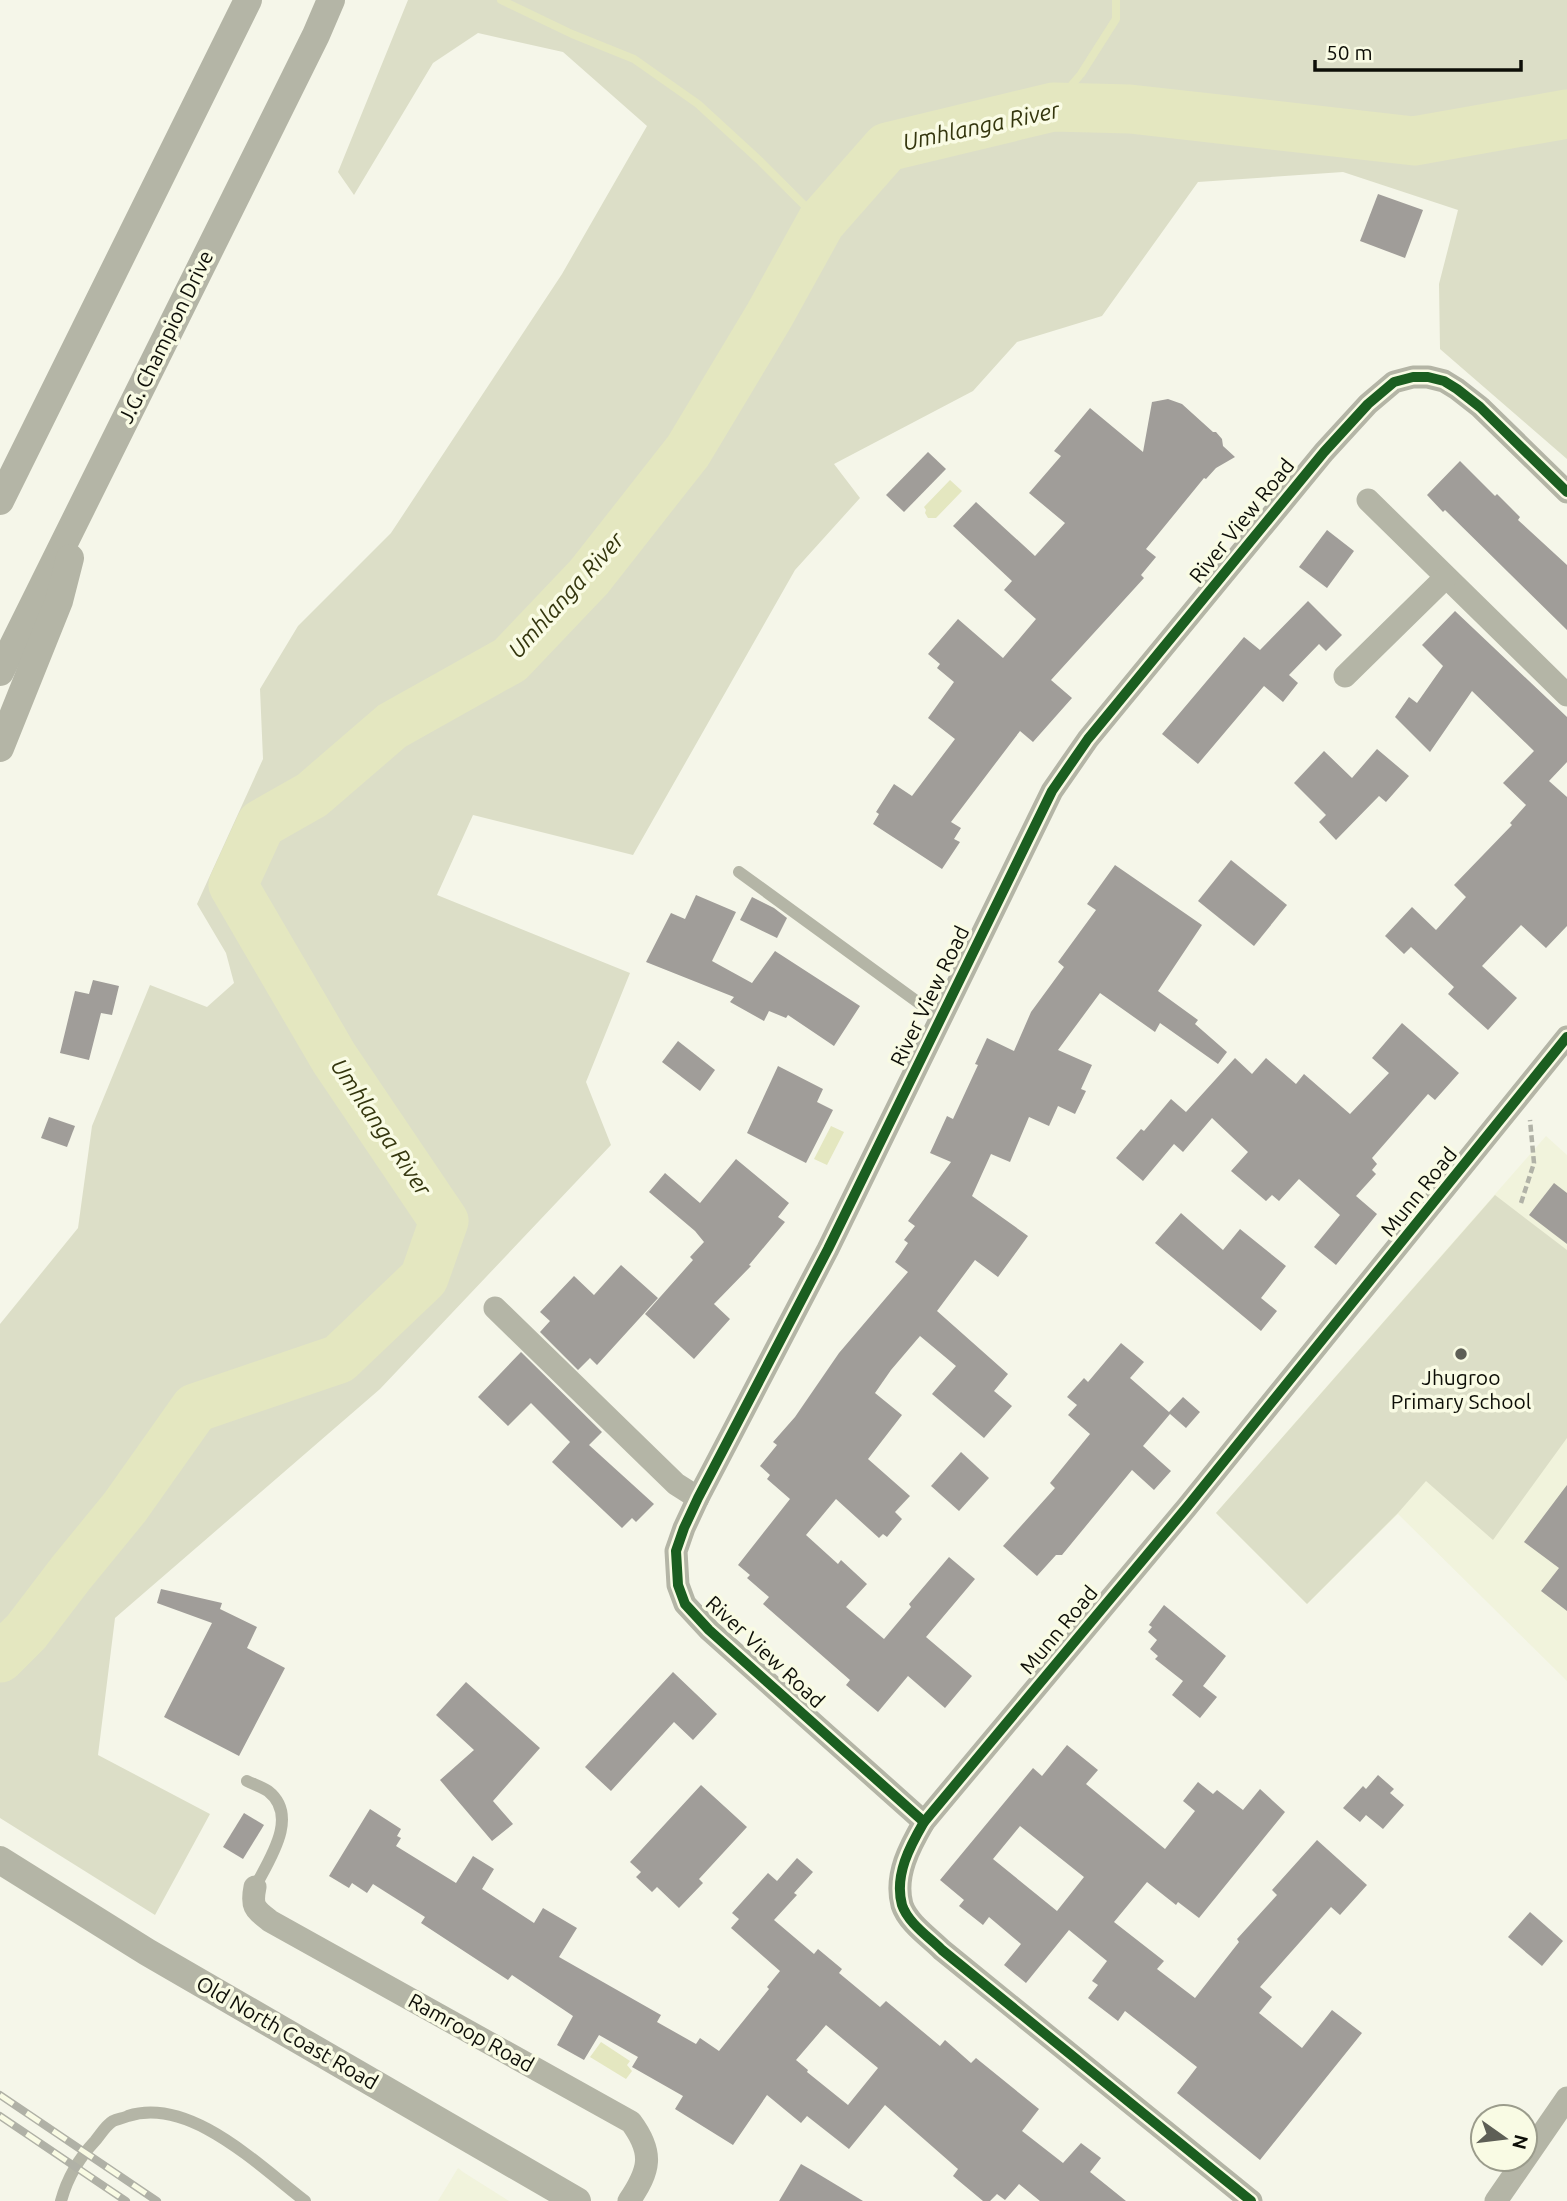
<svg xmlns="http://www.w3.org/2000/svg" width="1567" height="2201" font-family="Ubuntu,sans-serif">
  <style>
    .built { fill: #f1f3dc }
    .green { fill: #dcdec7 }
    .water { fill: #e4e7c0 }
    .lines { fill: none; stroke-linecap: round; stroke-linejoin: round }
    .stream { stroke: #e4e7c0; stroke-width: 8 }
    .river { stroke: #e4e7c0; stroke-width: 49 }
    .building { fill: #a09d99; fill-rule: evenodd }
    .path { stroke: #b1b2a7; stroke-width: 4.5; stroke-dasharray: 7 3.5; stroke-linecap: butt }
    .service { stroke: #b4b5a6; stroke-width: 12 }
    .minor { stroke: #b4b5a6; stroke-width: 23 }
    .tertiary { stroke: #b4b5a6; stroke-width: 28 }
    .rail-casing { stroke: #b0b1a6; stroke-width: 8 }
    .rail { stroke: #f9fbe4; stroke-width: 5; stroke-dasharray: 16; stroke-linecap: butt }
    .cycleway-casing { stroke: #f9fbe4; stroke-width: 15 }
    .cycleway { stroke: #1b5e20; stroke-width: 10 }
    .poi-dot { fill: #5e5f56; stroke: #f9fbe4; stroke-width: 2.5 }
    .labels { text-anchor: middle; stroke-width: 7; stroke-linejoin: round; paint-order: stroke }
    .street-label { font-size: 21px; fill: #0d0e07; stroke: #f9fbe4 }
    .poi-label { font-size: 21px; fill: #0d0e07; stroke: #f9fbe4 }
    .water-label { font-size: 23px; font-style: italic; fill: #34360e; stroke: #f9fbe4 }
  </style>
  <rect width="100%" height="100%" fill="#f5f6e9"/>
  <g class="built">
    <polygon points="1546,1136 1567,1155 1567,1681 1398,1514 1307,1604 1216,1513"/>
    <polygon points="458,2168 463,2172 509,2201 438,2201"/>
  </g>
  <g class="green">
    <polygon points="408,0 1567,0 1567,459 1440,349 1439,284 1458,210 1343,172 1198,182 1102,316 1017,342 973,391 834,464 860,498 795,570 633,855 473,815 437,895 630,973 586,1082 611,1145 380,1389 115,1618 98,1755 210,1814 155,1915 0,1818 0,1324 78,1228 92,1126 150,985 207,1007 234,983 226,953 197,904 263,759 260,689 298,626 391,533 562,274 647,126 563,52 478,33 433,63 354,195 338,172"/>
    <polygon points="1495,1195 1567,1250 1567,1438 1493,1540 1426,1481 1398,1513 1307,1604 1216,1513"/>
  </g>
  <g class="water">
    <polygon points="950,480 962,491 936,518 928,518 925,513 926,510 924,507"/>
    <polygon points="831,1126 844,1132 827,1165 814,1159"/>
    <polygon points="601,2042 630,2061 627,2065 632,2071 626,2079 590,2057"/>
  </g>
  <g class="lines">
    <g class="stream">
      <polyline points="501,0 572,34 634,59 698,104 759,160 821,222"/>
      <polyline points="1053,107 1081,74 1116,19 1116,0"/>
    </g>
    <polyline class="river" points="0,1658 26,1632 71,1573 125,1507 195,1408 339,1359 424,1278 444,1221 334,1058 233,885 261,824 312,795 392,726 510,660 589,577 688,451 769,316 821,222 887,147 1053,107 1130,109 1414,141 1567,114"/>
  </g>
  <g class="building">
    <polygon points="1378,194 1423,210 1405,258 1360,241"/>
    <polygon points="1168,399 1182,404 1213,432 1216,432 1222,439 1223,446 1235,457 1216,468 1206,479 1204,478 1146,549 1156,557 1141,575 1144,578 1051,680 1072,698 1033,742 1020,731 951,822 961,828 954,839 960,842 942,869 873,824 879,814 876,812 894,784 912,796 955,739 928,718 954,682 937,668 940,664 928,654 958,619 1003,658 1036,619 1004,590 1012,581 953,526 976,502 1035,556 1065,523 1029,493 1061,456 1054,451 1090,408 1143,452 1152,402"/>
    <polygon points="928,452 946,469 904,512 886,495"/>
    <polygon points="1460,461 1495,496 1497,494 1520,517 1518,520 1567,565 1567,630 1445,510 1443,512 1427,495"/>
    <polygon points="1327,530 1354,551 1327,588 1299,567"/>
    <polygon points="1308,601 1342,635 1326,651 1319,644 1289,675 1298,683 1283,702 1264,686 1198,764 1162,734 1244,637 1260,650"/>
    <polygon points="1455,611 1567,717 1567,762 1549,781 1567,797 1567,926 1546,948 1521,925 1482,966 1517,998 1488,1030 1448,994 1454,987 1411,947 1404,954 1385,936 1412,907 1436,930 1466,897 1454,885 1512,825 1510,823 1526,805 1503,783 1534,751 1472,691 1430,752 1395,717 1409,697 1417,703 1443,666 1422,645"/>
    <polygon points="1377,749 1409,776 1386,802 1379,796 1336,840 1319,822 1326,815 1294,783 1324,751 1352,778"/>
    <polygon points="1231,860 1287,905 1254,946 1198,901"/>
    <polygon points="1115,865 1202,925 1158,991 1198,1020 1195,1024 1227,1052 1218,1064 1160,1023 1155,1032 1100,993 1058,1050 1092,1065 1081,1089 1086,1091 1075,1114 1058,1106 1049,1126 1029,1117 1010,1162 991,1154 972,1196 1028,1236 998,1277 975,1260 937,1311 1008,1374 994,1391 1012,1406 984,1438 932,1394 956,1366 920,1336 891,1370 875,1393 902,1415 868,1459 910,1496 895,1512 902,1519 887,1537 883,1534 879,1538 836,1499 806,1535 838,1564 841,1560 867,1584 846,1607 884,1639 911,1607 909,1604 949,1557 975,1579 926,1637 972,1676 945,1708 908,1676 878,1712 846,1685 850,1680 763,1604 769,1597 747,1578 750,1575 738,1565 790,1499 767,1479 770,1475 760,1466 777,1445 773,1442 795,1417 839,1353 908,1272 895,1262 908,1243 904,1240 915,1226 908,1221 951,1162 930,1153 947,1116 953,1119 978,1065 975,1064 987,1038 1014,1051 1031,1012 1064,967 1058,962 1096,910 1087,904"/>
    <polygon points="696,895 736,912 712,961 752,983 775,951 860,1006 834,1046 788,1015 786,1018 769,1011 764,1021 730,1002 734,997 646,962 671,913 685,919"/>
    <polygon points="752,897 774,908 787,918 777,938 740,920"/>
    <polygon points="93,980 119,986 112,1015 101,1013 89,1060 60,1053 75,991 89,994"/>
    <polygon points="1402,1023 1459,1073 1435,1100 1428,1094 1372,1158 1377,1164 1372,1170 1376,1174 1356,1196 1377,1214 1336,1265 1314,1247 1340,1215 1299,1179 1279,1201 1272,1195 1266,1201 1231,1171 1248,1152 1212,1118 1183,1152 1174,1144 1143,1181 1116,1158 1141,1129 1144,1131 1171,1099 1186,1112 1235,1058 1252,1074 1266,1058 1296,1084 1304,1074 1350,1114 1389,1073 1372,1058"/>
    <polygon points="678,1041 715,1070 700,1091 662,1062"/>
    <polygon points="778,1066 823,1089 817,1102 833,1110 806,1163 747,1133"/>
    <polygon points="49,1117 75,1126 67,1147 41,1138"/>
    <polygon points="736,1159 789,1203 778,1217 785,1222 749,1265 751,1266 714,1304 730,1319 694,1359 645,1314 693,1260 690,1257 704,1242 695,1231 649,1192 665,1173 700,1203"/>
    <polygon points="1554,1183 1567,1193 1567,1244 1529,1215"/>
    <polygon points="1181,1213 1223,1250 1240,1229 1286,1266 1261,1298 1277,1311 1261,1331 1155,1243"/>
    <polygon points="621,1265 658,1298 597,1365 590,1358 578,1370 540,1332 550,1321 540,1312 574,1276 594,1295"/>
    <polygon points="1121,1343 1144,1362 1130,1378 1169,1412 1183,1397 1200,1412 1186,1428 1170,1414 1143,1446 1171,1471 1154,1490 1132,1470 1062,1555 1056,1555 1037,1576 1003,1546 1055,1488 1050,1483 1090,1434 1068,1415 1077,1405 1067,1397 1084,1378 1088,1382"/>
    <polygon points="521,1352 602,1432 589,1445 654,1504 636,1522 632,1518 622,1528 552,1462 570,1442 531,1403 508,1426 478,1397"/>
    <polygon points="961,1452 989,1478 959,1511 931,1486"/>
    <polygon points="1567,1485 1567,1611 1541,1591 1559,1568 1524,1542"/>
    <polygon points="161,1589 222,1603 220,1609 257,1627 247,1648 285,1668 239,1756 164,1717 212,1623 157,1603"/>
    <polygon points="1164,1605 1226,1656 1203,1686 1217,1697 1200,1718 1172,1695 1183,1681 1155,1659 1158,1656 1150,1649 1157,1640 1148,1632 1152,1627 1149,1625"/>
    <polygon points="673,1672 717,1714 693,1740 674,1722 611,1791 585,1767"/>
    <polygon points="466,1682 540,1748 493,1801 513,1824 492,1841 440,1780 474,1750 436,1715"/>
    <path d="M1067 1745 1098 1770 1086 1784 1165 1849 1195 1811 1183 1801 1198 1782 1213 1794 1217 1790 1243 1810 1260 1789 1285 1812 1199 1918 1178 1902 1176 1905 1147 1882 1114 1922 1164 1961 1157 1969 1195 1998 1239 1942 1237 1939 1277 1895 1272 1890 1317 1840 1367 1885 1340 1915 1331 1907 1260 1987 1272 1997 1259 2013 1302 2048 1332 2010 1362 2033 1260 2160 1177 2093 1197 2067 1125 2011 1118 2021 1088 1998 1098 1985 1092 1981 1107 1961 1069 1930 1026 1983 1004 1965 1021 1944 989 1917 983 1925 959 1906 964 1900 940 1880 1033 1768 1042 1776ZM1020 1826 1084 1877 1057 1911 993 1859Z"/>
    <polygon points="1378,1775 1394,1789 1390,1793 1404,1805 1383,1829 1366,1815 1360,1822 1343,1808 1363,1786 1366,1789"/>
    <polygon points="701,1785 747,1827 699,1879 703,1883 679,1908 657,1887 652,1892 636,1877 641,1872 630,1862"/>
    <path d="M370 1809 401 1829 397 1836 401 1838 396 1846 456 1883 473 1856 494 1869 482 1889 534 1923 543 1908 577 1928 559 1957 661 2015 657 2022 696 2044 700 2038 719 2051 769 1989 767 1987 780 1971 731 1928 739 1919 732 1913 768 1873 777 1881 797 1858 813 1872 794 1893 797 1895 774 1920 814 1954 818 1949 842 1969 839 1973 880 2007 886 2001 940 2046 945 2040 971 2063 976 2058 1039 2109 1022 2131 1063 2163 1081 2143 1101 2158 1090 2172 1126 2201H1040L1019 2184 1005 2200 997 2194 990 2201H983L953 2176 958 2169 885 2105 849 2149 807 2116 801 2123 767 2095 733 2145 675 2109 683 2096 632 2067 638 2057 599 2035 584 2060 557 2045 573 2016 512 1975 508 1980 421 1923 425 1917 373 1884 367 1893 352 1883 349 1888 329 1876ZM826 2025 878 2068 848 2105 807 2072 808 2070 796 2060Z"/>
    <polygon points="244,1813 264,1825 243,1859 223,1847"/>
    <polygon points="1530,1912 1563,1941 1542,1966 1508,1937"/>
    <polygon points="801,2164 815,2172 863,2201 779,2201"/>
  </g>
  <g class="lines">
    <polyline class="path" points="1521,1203 1534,1163 1530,1120"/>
    <g class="service">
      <polyline points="739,872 941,1019"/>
      <path d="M247 1781C253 1784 262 1787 268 1791 300 1816 269 1860 255 1887"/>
      <path d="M61 2201C67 2179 80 2157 95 2141 100 2135 106 2125 113 2121 117 2119 124 2118 128 2116 190 2096 259 2166 305 2201"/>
    </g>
    <g class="minor">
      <polyline points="1368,500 1567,695"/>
      <polyline points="1345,676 1446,577"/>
      <polyline points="495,1308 676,1484 698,1498"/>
      <polyline points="924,1822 709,1630 685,1604 678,1585 676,1551 684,1528 698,1498 828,1249 1052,791 1088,739 1324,452 1368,404 1394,382 1413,377 1428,377 1444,381 1457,389 1480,407 1567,492"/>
      <path d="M255 1887C251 1907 255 1909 270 1921L631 2122C654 2153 650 2170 629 2201"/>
      <path d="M1251 2201 942 1950C929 1937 908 1923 902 1905 894 1875 910 1846 924 1822L1187 1507 1567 1037"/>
      <polyline points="1496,2201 1567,2098"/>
    </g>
    <g class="tertiary">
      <polyline points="0,501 248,0"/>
      <polyline points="0,672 316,35 331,0"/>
      <polyline points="0,748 59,601 70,558"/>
      <polyline points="0,1860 147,1952 577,2201"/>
    </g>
    <defs>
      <g id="rail">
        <polyline points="0,2095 157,2201"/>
        <polyline points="0,2116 126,2201"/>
      </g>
    </defs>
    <use href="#rail" class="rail-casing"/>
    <use href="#rail" class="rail"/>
    <defs>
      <g id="cycleway">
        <polyline points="924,1822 709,1630 685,1604 678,1585 676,1551 684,1528 698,1498 828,1249 1052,791 1088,739 1324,452 1368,404 1394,382 1413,377 1428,377 1444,381 1457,389 1480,407 1567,492"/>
        <path d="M1251 2201 942 1950C929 1937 908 1923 902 1905 894 1875 910 1846 924 1822L1187 1507 1567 1037"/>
      </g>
    </defs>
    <use href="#cycleway" class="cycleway-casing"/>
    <use href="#cycleway" class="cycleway"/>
  </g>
  <circle class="poi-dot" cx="1461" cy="1354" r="7"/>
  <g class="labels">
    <g class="street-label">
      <text transform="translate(166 337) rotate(-64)" y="7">J.G. Champion Drive</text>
      <text transform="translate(1242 521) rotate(-51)" y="7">River View Road</text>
      <text transform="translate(930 996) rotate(-64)" y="7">River View Road</text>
      <text transform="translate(1419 1192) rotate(-51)" y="7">Munn Road</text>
      <text transform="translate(1059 1630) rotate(-50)" y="7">Munn Road</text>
      <text transform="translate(765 1652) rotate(43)" y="7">River View Road</text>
      <text transform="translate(287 2033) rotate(30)" y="7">Old North Coast Road</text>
      <text transform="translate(471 2033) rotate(29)" y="7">Ramroop Road</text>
    </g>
    <g class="poi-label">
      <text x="1461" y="1385">Jhugroo<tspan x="1461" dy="24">Primary School</tspan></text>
    </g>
    <g class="water-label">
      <text transform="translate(981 126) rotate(-12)" y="8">Umhlanga River</text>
      <text transform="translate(566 595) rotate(-48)" y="8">Umhlanga River</text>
      <text transform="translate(381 1127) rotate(56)" y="8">Umhlanga River</text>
    </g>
  </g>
  <g transform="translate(1504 2138) rotate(104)"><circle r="33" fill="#f9fbe4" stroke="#9b9c8c" stroke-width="2"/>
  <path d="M0-5L12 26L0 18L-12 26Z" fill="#5e5f56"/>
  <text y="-10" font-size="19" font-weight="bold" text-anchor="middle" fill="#0d0e07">N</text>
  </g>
  <path d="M1315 60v10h206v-10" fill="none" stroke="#0d0e07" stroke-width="3.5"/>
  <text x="1326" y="60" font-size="21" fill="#0d0e07" stroke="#f9fbe4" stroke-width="5" paint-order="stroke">50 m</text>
</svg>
